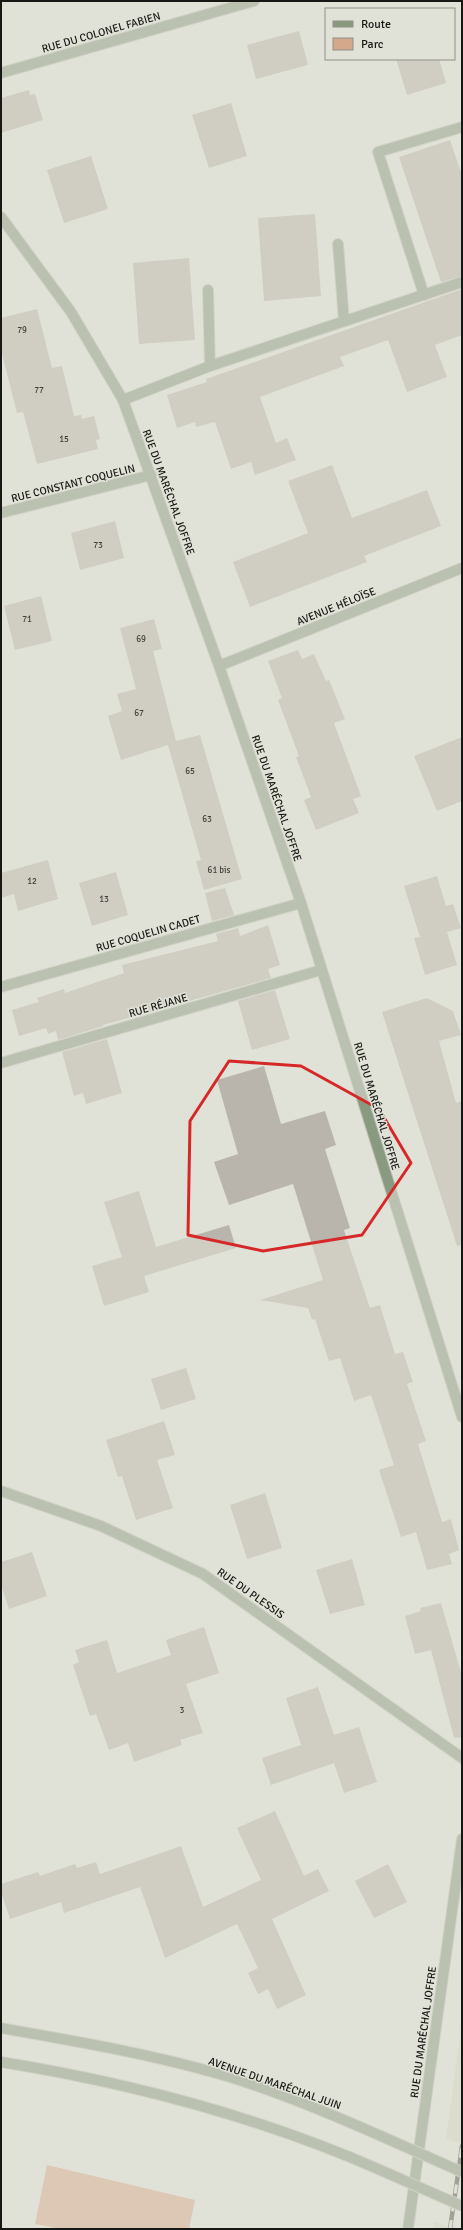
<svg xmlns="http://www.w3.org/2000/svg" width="463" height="2230" font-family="Signika,sans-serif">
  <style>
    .built { fill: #d5d6c4 }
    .green { fill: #d4a98b }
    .building { fill: #bab5ac }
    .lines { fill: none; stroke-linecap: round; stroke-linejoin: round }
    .minor-casing { stroke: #bdbeb4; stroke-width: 12 }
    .minor { stroke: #899a81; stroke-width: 10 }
    .rail-casing { stroke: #52534d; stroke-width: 4.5 }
    .rail { stroke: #e1e2d7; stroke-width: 3; stroke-dasharray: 9; stroke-linecap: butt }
    .minor-bridge-casing { stroke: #bdbeb4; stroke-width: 12; stroke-linecap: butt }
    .minor-bridge { stroke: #899a81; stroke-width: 10 }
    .marked { fill: none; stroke: #d62828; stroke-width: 3; stroke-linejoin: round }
    .labels { text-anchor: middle; stroke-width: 3; stroke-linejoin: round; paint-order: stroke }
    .number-label { font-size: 9px; fill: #403f3a }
    .street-label { font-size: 11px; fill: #171814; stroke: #e1e2d7 }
  </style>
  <rect width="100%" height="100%" fill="#e1e2d7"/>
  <g class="built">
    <polygon points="462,2020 462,2145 446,2138"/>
    <polygon points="434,2221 453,2229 433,2229"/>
  </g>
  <polygon class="green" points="47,2165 195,2200 189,2229 61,2229 35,2224"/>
  <g class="building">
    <polygon points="299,31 308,65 256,79 247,45"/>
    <polygon points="396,59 439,59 446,83 407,95"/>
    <polygon points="29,90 30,95 35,94 43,120 1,133 1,98"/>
    <polygon points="231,103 247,156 209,168 192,115"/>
    <polygon points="450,140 462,175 462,276 441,282 399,157"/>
    <polygon points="91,156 108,209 64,223 47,170"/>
    <polygon points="315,214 321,296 264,301 258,218"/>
    <polygon points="189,258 195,340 139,344 133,263"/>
    <polygon points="462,289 462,335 435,345 447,377 407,392 388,340 340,357 344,366 260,397 276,443 287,438 296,460 255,475 251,462 231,469 215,422 196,427 195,422 177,428 167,395 207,382 206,379"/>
    <polygon points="37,309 52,368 62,366 74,416 81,415 82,419 94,416 100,439 96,440 98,449 37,464 23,412 17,413 1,350 1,318"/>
    <polygon points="332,465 352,518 427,490 441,526 364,556 367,562 250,607 233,562 308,533 288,481"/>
    <polygon points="115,521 124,558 80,570 71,533"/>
    <polygon points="41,596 52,641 15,650 4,606"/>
    <polygon points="154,619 162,649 153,651 176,741 200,735 242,879 204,890 196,861 201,860 168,745 121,760 108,716 122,711 117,694 136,689 120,628"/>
    <polygon points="298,650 302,659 314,654 326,681 329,680 345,719 334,723 361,796 353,799 359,813 316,830 304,800 311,797 296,757 299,756 278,700 282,698 268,661"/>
    <polygon points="462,737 462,801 437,811 414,756"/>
    <polygon points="48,860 58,899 18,911 14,894 1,898 1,873"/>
    <polygon points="116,872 128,915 92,926 79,883"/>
    <polygon points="437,876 446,906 453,904 461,928 447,932 457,965 425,975 414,938 420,937 404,886"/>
    <polygon points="225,888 234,915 212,921 205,893"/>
    <polygon points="268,925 280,965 268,969 271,978 103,1025 103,1026 58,1040 56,1031 48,1034 46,1028 19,1036 12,1010 39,1002 37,998 64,989 65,993 124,973 122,965 218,941 216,934 238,928 240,936"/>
    <polygon points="275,990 290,1039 252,1050 238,1001"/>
    <polygon points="427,998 453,1011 461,1035 439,1041 456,1103 462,1101 462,1245 457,1246 382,1012"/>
    <polygon points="107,1039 122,1093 86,1104 83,1093 74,1096 62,1052"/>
    <polygon points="264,1066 281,1124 325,1111 336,1145 325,1149 350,1228 344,1230 370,1308 380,1305 395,1354 403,1352 413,1382 407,1384 426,1441 418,1444 442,1522 451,1519 459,1550 449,1554 452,1564 427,1570 416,1532 401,1537 379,1470 394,1465 371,1395 354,1401 340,1358 329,1361 315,1319 312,1320 308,1308 260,1300 323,1280 293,1184 229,1205 214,1162 238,1154 217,1080"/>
    <polygon points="139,1191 156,1247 229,1225 236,1248 144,1276 149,1292 104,1306 92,1266 122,1257 104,1202"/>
    <polygon points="186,1368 196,1399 161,1410 151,1379"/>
    <polygon points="164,1421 175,1455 157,1460 173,1508 136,1520 122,1476 118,1477 106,1440"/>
    <polygon points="265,1493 282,1548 247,1559 230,1505"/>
    <polygon points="32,1552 47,1596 9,1609 1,1585 1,1562"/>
    <polygon points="352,1559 365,1605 330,1614 316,1570"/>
    <polygon points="441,1603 462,1676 462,1737 454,1738 431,1650 415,1654 405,1616 421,1611 420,1608"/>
    <polygon points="204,1627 219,1673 186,1684 203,1733 180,1740 182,1745 134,1762 128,1743 109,1750 96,1714 90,1716 73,1665 79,1662 75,1650 107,1640 117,1673 171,1655 166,1640"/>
    <polygon points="318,1687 334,1735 359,1727 377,1782 344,1793 334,1763 271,1785 262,1758 301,1745 286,1698"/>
    <polygon points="275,1811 304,1876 318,1869 329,1891 272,1919 306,1995 277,2009 268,1989 258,1994 248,1973 258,1968 237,1924 165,1958 140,1887 64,1913 61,1902 10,1919 1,1892 1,1884 38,1872 40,1876 75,1864 77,1868 96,1862 100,1874 181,1846 203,1907 261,1880 237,1828"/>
    <polygon points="388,1864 407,1902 374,1918 355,1881"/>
  </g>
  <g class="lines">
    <defs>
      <g id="minor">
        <polyline points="1,73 254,1"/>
        <polyline points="1,217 71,312 123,400 219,666 301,903 462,1417"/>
        <polyline points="338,244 344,321"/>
        <polyline points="208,290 210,366"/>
        <polyline points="424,295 378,152 462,127"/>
        <polyline points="123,400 210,366 462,282"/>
        <polyline points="1,513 151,475"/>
        <polyline points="219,666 462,568"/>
        <polyline points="1,987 301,903"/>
        <polyline points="1,1063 321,970"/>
        <polyline points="1,1491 101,1526 203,1574 462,1758"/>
        <path d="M1 2028C75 2041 150 2054 223 2075 277 2091 329 2113 381 2136"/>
        <path d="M1 2062C131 2083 257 2116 378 2169"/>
        <polyline points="408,2229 462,1839"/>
      </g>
    </defs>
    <use href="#minor" class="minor-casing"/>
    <use href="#minor" class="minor"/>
    <defs>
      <polyline id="rail" points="450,2229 462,2146"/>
    </defs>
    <use href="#rail" class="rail-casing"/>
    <use href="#rail" class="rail"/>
    <defs>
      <g id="minor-bridge">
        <polyline points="381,2136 462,2172"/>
        <polyline points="378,2169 462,2206"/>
      </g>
    </defs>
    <use href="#minor-bridge" class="minor-bridge-casing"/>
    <use href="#minor-bridge" class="minor-bridge"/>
  </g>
  <path d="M0 0H463V2230H0ZM229 1061 301 1066 379 1109 411 1163 362 1235 263 1251 188 1235 190 1121Z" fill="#e1e2d7" fill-opacity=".55" fill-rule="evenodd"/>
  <path class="marked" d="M229 1061 301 1066 379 1109 411 1163 362 1235 263 1251 188 1235 190 1121Z"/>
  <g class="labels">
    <g class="number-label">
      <text x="22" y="333">79</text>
      <text x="39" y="393">77</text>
      <text x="64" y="442">15</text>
      <text x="98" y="548">73</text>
      <text x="27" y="622">71</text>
      <text x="141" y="642">69</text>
      <text x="139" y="716">67</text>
      <text x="190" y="774">65</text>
      <text x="207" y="822">63</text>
      <text x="219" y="873">61 bis</text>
      <text x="32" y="884">12</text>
      <text x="104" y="902">13</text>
      <text x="182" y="1713">3</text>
    </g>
    <g class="street-label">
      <text transform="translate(101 32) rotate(-16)" y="4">RUE DU COLONEL FABIEN</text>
      <text transform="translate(73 483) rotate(-14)" y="4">RUE CONSTANT COQUELIN</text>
      <text transform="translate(169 492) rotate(70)" y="4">RUE DU MARÉCHAL JOFFRE</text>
      <text transform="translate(336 606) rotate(-22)" y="4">AVENUE HÉLOÏSE</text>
      <text transform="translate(277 798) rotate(71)" y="4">RUE DU MARÉCHAL JOFFRE</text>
      <text transform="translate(148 933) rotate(-16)" y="4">RUE COQUELIN CADET</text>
      <text transform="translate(158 1005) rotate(-16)" y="4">RUE RÉJANE</text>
      <text transform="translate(377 1106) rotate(73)" y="4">RUE DU MARÉCHAL JOFFRE</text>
      <text transform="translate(251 1593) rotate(35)" y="4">RUE DU PLESSIS</text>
      <text transform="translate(423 2032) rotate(-82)" y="4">RUE DU MARÉCHAL JOFFRE</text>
      <text transform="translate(275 2083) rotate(19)" y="4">AVENUE DU MARÉCHAL JUIN</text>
    </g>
  </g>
  <rect width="463" height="2230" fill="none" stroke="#171814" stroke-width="4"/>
  <rect x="325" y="8" width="130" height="52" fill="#e1e2d7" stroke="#909189"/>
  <rect x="333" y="21" width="20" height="6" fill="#899a81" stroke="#909189"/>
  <text x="361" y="28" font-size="12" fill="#171814">Route</text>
  <rect x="333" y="38" width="20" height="12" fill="#d4a98b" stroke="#909189"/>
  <text x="361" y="48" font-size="12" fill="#171814">Parc</text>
</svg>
